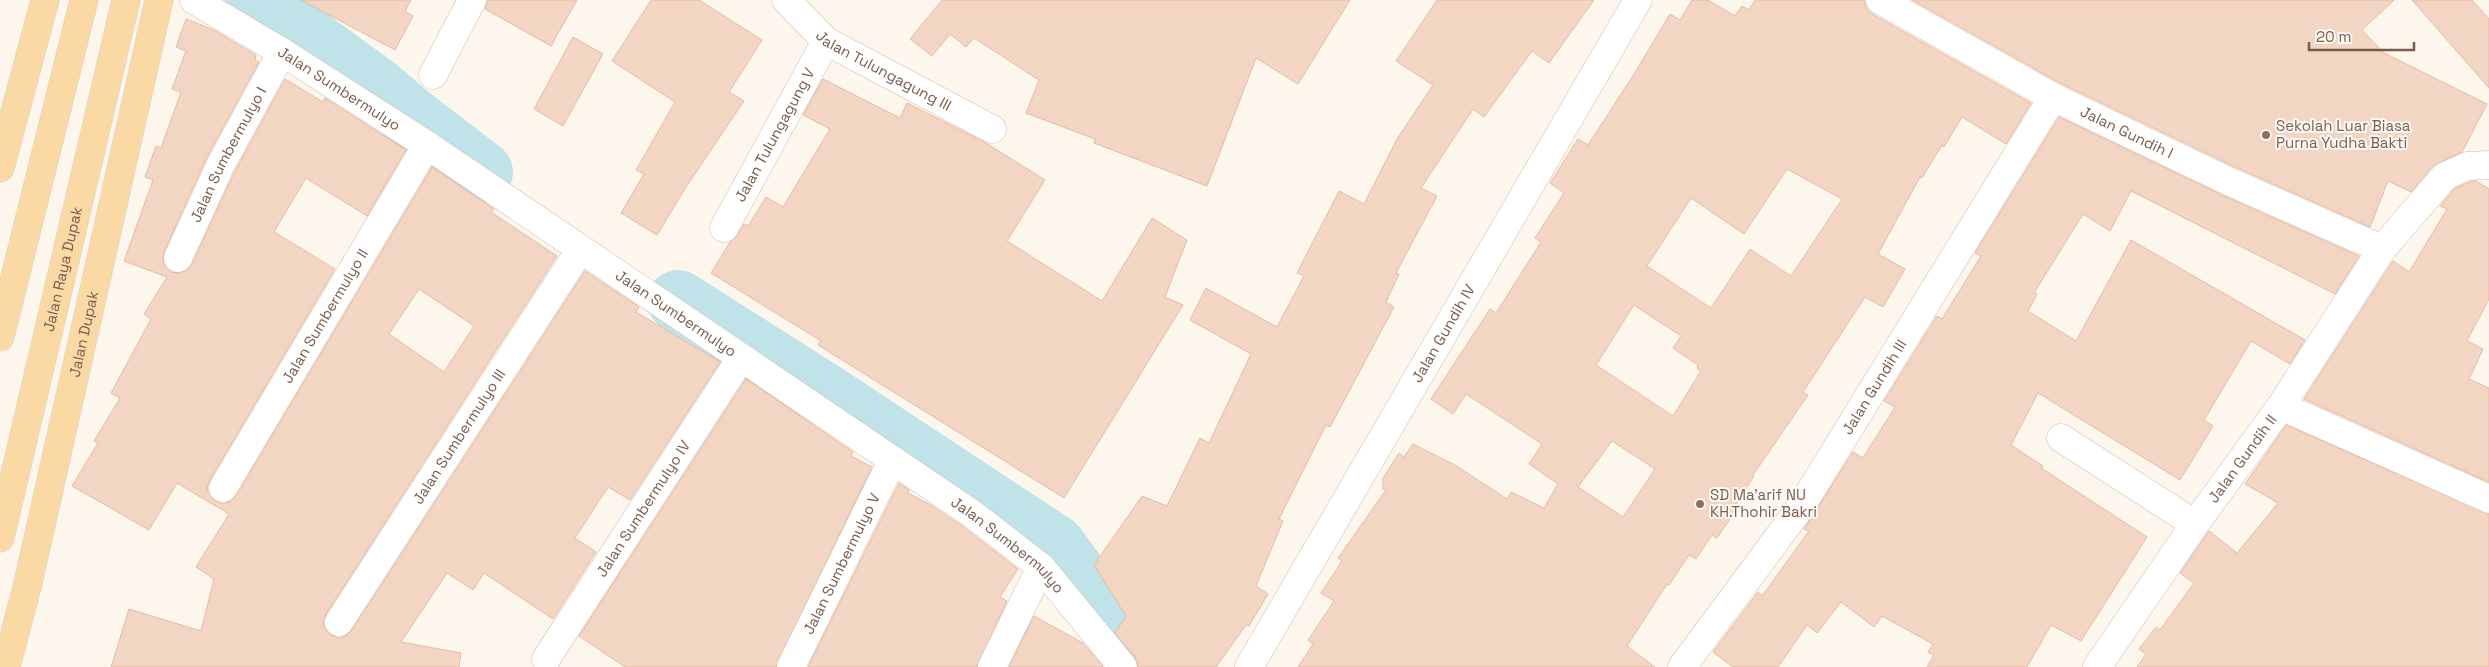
<svg xmlns="http://www.w3.org/2000/svg" width="2489" height="667" font-family="'Space Grotesk',sans-serif">
  <style>
    .lines { fill: none; stroke-linecap: round; stroke-linejoin: round }
    .river { stroke: #bfe3e8; stroke-width: 62 }
    .building { fill: #f3d5c3; stroke: #e6bba3; fill-rule: evenodd }
    .minor-casing { stroke: #d1beb0; stroke-width: 29 }
    .major-casing { stroke: #dad1cd; stroke-width: 29 }
    .minor { stroke: #fff; stroke-width: 28 }
    .major { stroke: #fbd9a5; stroke-width: 28 }
    .education-dot { fill: #8d6e63; stroke: #fffaf3; stroke-width: 2 }
    .labels { text-anchor: middle; stroke-width: 4; stroke-linejoin: round; paint-order: stroke }
    .street-label { font-size: 15px; fill: #7a5c4d; stroke: #fffaf3 }
    .education-label { font-size: 15px; fill: #785e54; stroke: #fffaf3; text-anchor: start }
  </style>
  <rect width="100%" height="100%" fill="#fdf6ec"/>
  <g class="lines">
    <g class="river">
      <polyline points="256,0 376,88 409,116 482,172"/>
      <polyline points="678,301 823,393 1055,546 1136,657 1148,667"/>
    </g>
  </g>
  <g class="building">
    <polygon points="301,0 411,0 405,11 413,16 395,50"/>
    <polygon points="488,0 577,0 551,46 485,9"/>
    <polygon points="651,0 699,0 762,40 729,92 744,101 686,187 657,235 621,213 644,174 636,170 675,102 612,61"/>
    <polygon points="942,0 1350,0 1298,84 1256,58 1207,186 1094,143 1095,139 1026,113 1039,80 974,38 966,47 950,34 932,56 910,39"/>
    <polygon points="1437,0 1594,0 1549,63 1532,51 1484,117 1473,109 1421,188 1437,196 1396,273 1399,274 1386,302 1394,307 1330,427 1326,425 1279,519 1283,521 1256,586 1268,594 1249,626 1246,625 1216,667 1138,667 1135,657 1115,633 1126,616 1094,565 1142,496 1167,506 1200,438 1209,443 1251,354 1190,320 1206,288 1277,327 1304,276 1297,273 1339,191 1364,204 1397,139 1433,85 1396,61"/>
    <path d="M1692 0H1708L1735 16 1742 6 1749 10 1755 0H1864L1866 8 1872 14 2031 103 2006 144 1962 117 1944 147 1942 145 1922 178 1920 177 1878 254 1905 269 1883 307 1865 297 1803 392 1808 395 1753 475 1754 476 1736 504 1739 506 1717 538 1712 535 1696 559 1689 555 1669 585 1667 584 1627 646 1655 667H1298L1313 644 1308 640 1334 601 1321 593 1342 561 1338 558 1386 490 1383 489V478L1399 453 1404 457 1413 444 1455 465 1507 499 1511 492 1544 508 1558 484 1529 464 1542 444 1466 394 1453 414 1431 399 1490 309 1496 313 1541 242 1535 238 1564 193 1550 183 1578 139 1588 145 1636 71 1670 14 1680 20ZM1787 169 1842 199 1791 276 1750 249 1711 308 1647 266 1691 198 1744 234ZM1634 305 1681 336 1673 348 1698 365 1697 368 1701 371 1673 416 1596 365ZM1612 441 1655 469 1623 517 1578 487Z"/>
    <polygon points="1912,0 2394,0 2362,30 2384,53 2487,104 2462,152 2433,166 2411,192 2388,181 2370,227 2235,167 2060,83"/>
    <polygon points="2412,0 2472,0 2489,19 2489,88"/>
    <path d="M186 19 212 29 256 55 255 60 259 62 207 157 164 252 163 260 165 267 171 272 180 273 187 270 192 264 235 171 285 79 323 102 325 98 406 150 367 216 306 178 274 232 335 269 210 480 207 488 209 495 215 501 223 504 231 501 236 496 432 167 494 209 491 212 557 256 326 614 323 621 325 629 331 635 339 638 346 636 352 630 585 271 639 307 636 312 720 362 630 500 608 487 575 538 596 552 553 619 484 573 473 590 447 573 401 642 461 653 459 667H111L129 609 201 631 214 579 196 567 229 514 177 483 149 530 72 486 98 443 94 441 120 398 111 393 151 319 144 314 167 277 124 261 153 180 145 177 156 146 161 148 181 92 172 89 186 51 176 47ZM419 289 474 326 444 372 389 334Z"/>
    <polygon points="573,37 603,54 563,126 534,109"/>
    <polygon points="823,79 900,118 907,103 986,143 1045,180 1007,241 1102,301 1152,218 1187,240 1165,297 1183,305 1064,498 818,345 821,341 711,273 730,242 737,236 744,224 748,226 766,197 783,207 830,129 803,115"/>
    <polygon points="2059,117 2222,195 2359,256 2335,294 2131,191 2110,231 2083,214 2034,293 2037,294 2028,311 2076,341 2131,240 2305,340 2290,364 2251,341 2204,420 2213,426 2180,480 2038,393 2011,445 2043,466 2041,468 2147,537 2081,641 2051,625 2027,667 1927,667 1934,655 1928,652 1933,644 1882,616 1874,627 1841,602 1817,633 1807,625 1778,667 1733,667 1713,652 1758,592 1762,596 1809,531 1804,529 1853,452 1863,458 1895,407 1884,401 1937,316 1942,319 1981,256 1975,253"/>
    <polygon points="2472,181 2476,181 2489,189 2489,299 2467,341 2483,349 2469,379 2489,388 2489,482 2304,399 2393,261 2409,272 2447,209 2440,206 2454,189"/>
    <polygon points="746,379 853,452 851,456 872,467 776,667 625,667 579,636"/>
    <polygon points="2286,425 2489,514 2489,667 2137,667 2146,654 2139,649 2156,627 2160,630 2194,583 2180,573 2209,531 2237,553 2278,503 2245,484"/>
    <polygon points="899,483 909,490 908,493 929,504 962,526 1018,569 1000,597 1007,601 977,667 808,667"/>
    <polygon points="1034,616 1083,643 1103,667 1009,667"/>
  </g>
  <g class="lines">
    <defs>
      <g id="minor">
        <path id="s1" d="M194 0 282 52 427 145 971 513 1041 567 1123 667"/>
        <path id="s2" d="M786 0 826 41 992 129"/>
        <path id="s3" d="M1880 0 2053 97 2228 181 2382 249"/>
        <polyline points="433,75 472,0"/>
        <path id="s4" d="M724 228 826 41"/>
        <path id="s5" d="M178 258 221 164 282 52"/>
        <polyline points="2281,406 2489,499"/>
        <polyline points="2061,438 2195,524"/>
        <path id="s6" d="M223 488 427 145"/>
        <path id="s7" d="M339 622 580 250"/>
        <path id="s8" d="M546 659 741 358"/>
        <path id="s9" d="M791 667 892 461"/>
        <polyline points="992,667 1041,567"/>
        <path id="s10" d="M1249 667 1638 0"/>
        <path id="s11" d="M1682 667 1800 508 2053 97"/>
        <path id="s12" d="M2097 667 2195 524 2281 406 2382 249 2445 176 2468 166 2489 165"/>
      </g>
      <g id="major">
        <polyline points="0,168 45,0"/>
        <polyline points="0,337 84,0"/>
        <path id="s13" d="M0 538 126 0"/>
        <path id="s14" d="M6 667 28 583 159 0"/>
      </g>
    </defs>
    <use href="#minor" class="minor-casing"/>
    <use href="#major" class="major-casing"/>
    <use href="#minor" class="minor"/>
    <use href="#major" class="major"/>
  </g>
  <g class="education-dot">
    <circle cx="2266" cy="135" r="5"/>
    <circle cx="1700" cy="504" r="5"/>
  </g>
  <g class="labels">
    <g class="street-label">
      <text dy="5" stroke="none"><textPath href="#s2" startOffset="122">Jalan Tulungagung III</textPath></text>
      <text dy="5" stroke="none"><textPath href="#s1" startOffset="170">Jalan Sumbermulyo</textPath></text>
      <text dy="5" stroke="none"><textPath href="#s3" startOffset="280">Jalan Gundih I</textPath></text>
      <text dy="5" stroke="none"><textPath href="#s4" startOffset="106">Jalan Tulungagung V</textPath></text>
      <text dy="5" stroke="none"><textPath href="#s5" startOffset="115">Jalan Sumbermulyo I</textPath></text>
      <text dy="5" stroke="none"><textPath href="#s13" startOffset="276">Jalan Raya Dupak</textPath></text>
      <text dy="5" stroke="none"><textPath href="#s1" startOffset="575">Jalan Sumbermulyo</textPath></text>
      <text dy="5" stroke="none"><textPath href="#s6" startOffset="200">Jalan Sumbermulyo II</textPath></text>
      <text dy="5" stroke="none"><textPath href="#s14" startOffset="342">Jalan Dupak</textPath></text>
      <text dy="5" stroke="none"><textPath href="#s10" startOffset="386">Jalan Gundih IV</textPath></text>
      <text dy="5" stroke="none"><textPath href="#s11" startOffset="340">Jalan Gundih III</textPath></text>
      <text dy="5" stroke="none"><textPath href="#s7" startOffset="221">Jalan Sumbermulyo III</textPath></text>
      <text dy="5" stroke="none"><textPath href="#s12" startOffset="254">Jalan Gundih II</textPath></text>
      <text dy="5" stroke="none"><textPath href="#s8" startOffset="179">Jalan Sumbermulyo IV</textPath></text>
      <text dy="5" stroke="none"><textPath href="#s1" startOffset="980">Jalan Sumbermulyo</textPath></text>
      <text dy="5" stroke="none"><textPath href="#s9" startOffset="115">Jalan Sumbermulyo V</textPath></text>
    </g>
    <g class="education-label">
      <text x="2276" y="131">Sekolah Luar Biasa<tspan x="2276" dy="17">Purna Yudha Bakti</tspan></text>
      <text x="1710" y="500">SD Ma'arif NU<tspan x="1710" dy="17">KH.Thohir Bakri</tspan></text>
    </g>
  </g>
  <path d="M2309 42v8h105v-8" fill="none" stroke="#7a5c4d" stroke-width="2.5"/>
  <text x="2316" y="42" font-size="15" fill="#7a5c4d" stroke="#fffaf3" stroke-width="4" paint-order="stroke">20 m</text>
</svg>
